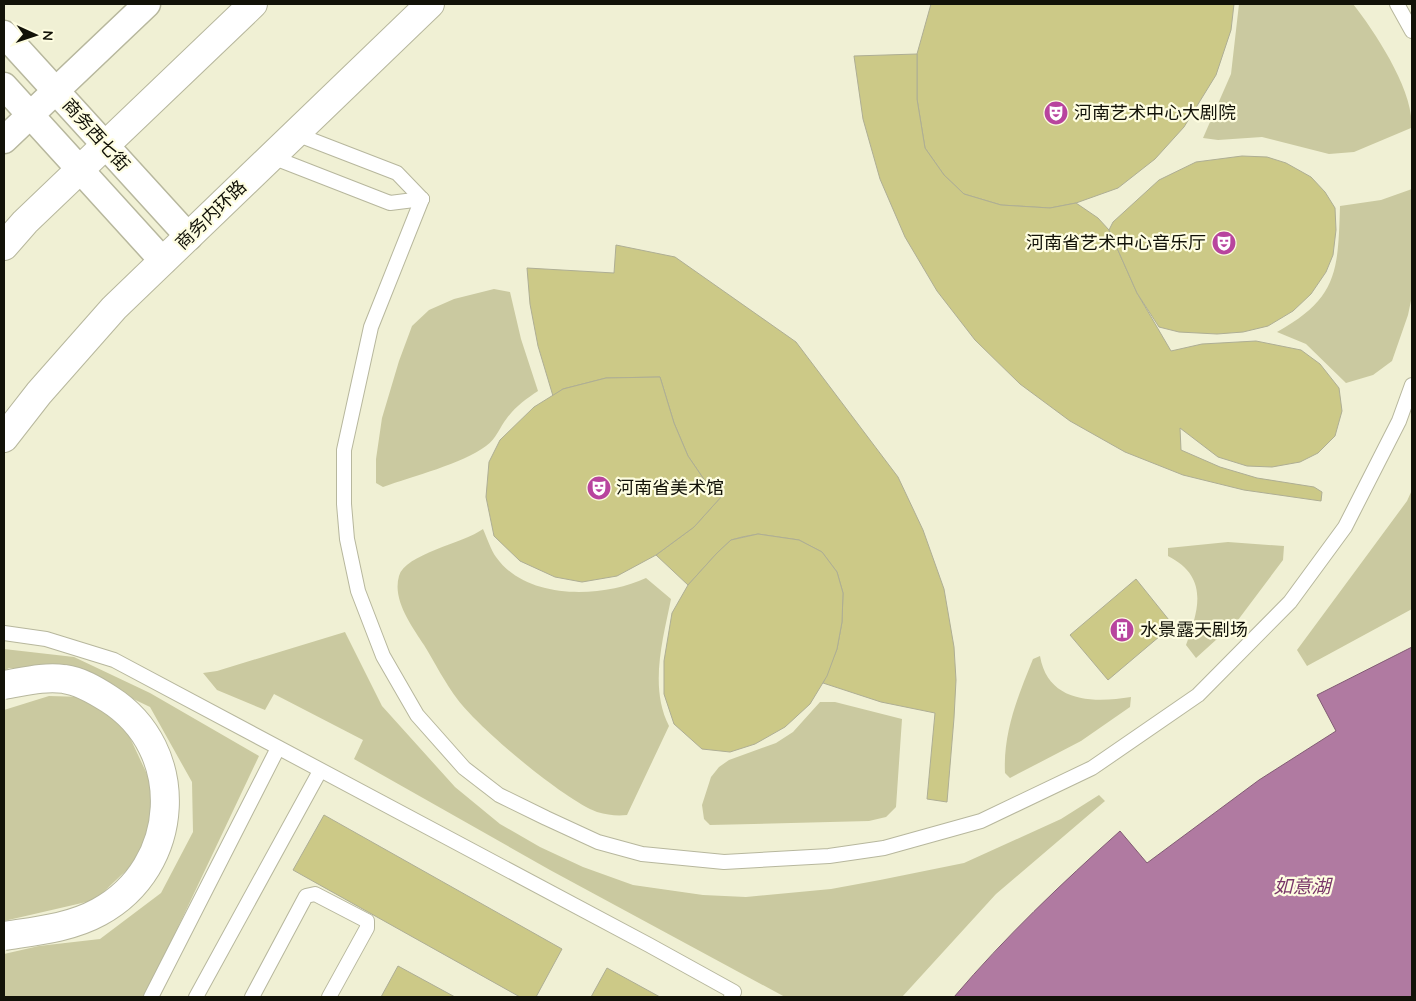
<svg xmlns="http://www.w3.org/2000/svg" width="1416" height="1001" font-family="Quicksand,'Noto Sans SC',sans-serif">
  <style>
    .green { fill: #cac9a0 }
    .water { fill: #b07aa1; stroke: #815b73 }
    .building { fill: #ccc987; stroke: #aeae94 }
    .lines { fill: none; stroke-linecap: round; stroke-linejoin: round }
    .lane-casing { stroke: #b7b79d; stroke-width: 16 }
    .street-casing { stroke: #b7b79d; stroke-width: 29 }
    .secondary-casing { stroke: #b7b79d; stroke-width: 30 }
    .lane { stroke: #fff; stroke-width: 14 }
    .street { stroke: #fff; stroke-width: 26 }
    .secondary { stroke: #fff; stroke-width: 28 }
    .secondary-bridge-casing { stroke: #b7b79d; stroke-width: 30; stroke-linecap: butt }
    .secondary-bridge { stroke: #fff; stroke-width: 28 }
    .labels { text-anchor: middle; stroke-width: 4.5; stroke-linejoin: round; paint-order: stroke }
    .poi-label { font-size: 18px; fill: #121208; stroke: #fefde1; text-anchor: start }
    .street-label { font-size: 18px; fill: #121208; stroke: #fefde1 }
    .water-label { font-size: 19px; font-style: italic; fill: #793669; stroke: #fefde1 }
  </style>
  <rect width="100%" height="100%" fill="#f0f0d4"/>
  <g class="green">
    <path d="M1239 4H1353C1374 30 1416 94 1411 128L1354 152 1329 154 1262 137 1218 140 1203 138 1231 74Z"/>
    <path d="M1412 189V296L1408 315 1392 361 1373 375 1346 383 1306 344 1277 332C1338 298 1338 271 1340 206L1381 200Z"/>
    <path d="M494 289 510 292 521 339 538 391C526 399 516 406 507 418 499 428 497 438 486 446 462 464 413 476 383 487L376 483V459L382 418 399 361 412 326 429 310 454 299Z"/>
    <polygon points="1412,490 1412,609 1307,666 1297,650 1407,501"/>
    <path d="M483 529C487 538 491 550 496 557 527 601 603 598 646 578L671 599C663 639 649 687 669 726L627 815C616 816 608 815 597 812 563 799 481 730 458 700 445 683 435 663 424 645 412 626 392 600 399 576 405 554 464 543 483 529Z"/>
    <path d="M1228 542 1284 546 1283 560 1238 620 1196 658 1186 645C1199 609 1209 577 1168 556V548Z"/>
    <polygon points="345,632 382,706 455,787 500,824 540,847 583,867 633,885 703,895 746,897 831,889 880,880 964,863 1061,819 1099,795 1105,801 996,894 902,997 785,997 550,870 354,759 363,740 274,694 265,710 217,690 203,673 217,671"/>
    <polygon points="4,649 74,657 150,693 259,756 145,997 4,997 4,954 39,946 100,939 161,893 193,832 192,782 150,707 73,670 9,668 4,671"/>
    <path d="M1040 656C1048 703 1094 703 1131 697L1130 707 1081 741 1010 778 1005 773C1003 732 1018 696 1033 659Z"/>
    <polygon points="49,696 85,697 125,727 153,787 152,826 133,864 95,900 4,921 4,710"/>
    <polygon points="820,702 835,702 902,719 896,807 886,817 869,821 710,825 704,819 702,805 711,777 719,767 729,760 776,743 793,732"/>
  </g>
  <path class="water" d="M1412 647V997H954C1005 937 1061 884 1120 831L1147 863 1259 780 1336 731 1317 695Z"/>
  <g class="building">
    <polygon points="931,4 1234,4 1231,30 1216,75 1184,127 1155,159 1118,188 1076,203 1050,208 1001,205 964,194 944,175 925,148 917,99 917,54"/>
    <polygon points="917,54 917,99 925,148 944,175 964,194 1001,205 1050,208 1076,203 1098,218 1109,230 1137,293 1171,351 1202,344 1256,341 1301,350 1320,364 1339,388 1342,411 1335,436 1318,453 1300,462 1272,467 1247,466 1218,457 1180,428 1181,450 1220,467 1257,478 1314,487 1322,492 1321,501 1244,490 1183,475 1125,452 1070,421 1020,384 975,340 937,291 905,237 880,179 863,119 854,56"/>
    <polygon points="1242,156 1267,157 1286,163 1311,177 1325,192 1335,208 1336,230 1333,255 1326,272 1311,294 1293,311 1268,326 1243,332 1217,334 1179,332 1159,327 1137,293 1109,230 1113,222 1159,180 1196,162"/>
    <polygon points="616,245 675,257 796,342 898,477 923,530 944,589 954,647 956,680 954,718 947,802 927,799 935,713 881,702 823,683 837,649 842,622 843,593 837,572 822,552 799,540 758,534 742,537 731,540 717,553 688,585 656,555 694,527 721,497 703,478 688,456 674,423 660,377 606,378 563,389 553,396 538,346 530,304 527,268 614,273"/>
    <polygon points="660,377 674,423 688,456 703,478 721,497 694,527 656,555 617,576 582,582 555,577 520,561 494,536 486,497 489,462 500,440 534,407 563,389 606,378"/>
    <polygon points="758,534 799,540 822,552 837,572 843,593 842,622 837,649 827,676 810,704 785,727 755,744 730,752 702,749 674,724 664,694 664,661 672,613 688,585 717,553 731,540"/>
    <polygon points="1136,579 1173,625 1108,680 1070,635"/>
    <polygon points="324,815 562,949 536,997 520,997 293,870"/>
    <polygon points="398,966 455,997 381,997"/>
    <polygon points="607,968 660,997 591,997"/>
  </g>
  <g class="lines">
    <defs>
      <g id="lane">
        <polyline points="1397,4 1412,31"/>
        <polyline points="296,134 397,173 422,199"/>
        <polyline points="272,157 390,203 422,199"/>
        <polyline points="422,199 371,327 344,450 344,504 347,539 358,591 383,656 417,715 464,768 499,795 546,818 598,842 642,854 724,862 829,856 884,848 981,821 1092,768 1198,695 1290,602 1345,527 1399,421 1412,385"/>
        <polyline points="4,633 46,639 114,660 649,945 734,992 731,997"/>
        <polyline points="151,997 278,748"/>
        <polyline points="196,997 320,771"/>
        <polyline points="252,997 306,896 315,894 367,921 367,928 329,997"/>
      </g>
      <g id="street">
        <polyline points="4,34 189,237"/>
        <polyline points="4,86 163,261"/>
        <polyline points="4,140 147,4"/>
      </g>
      <g id="secondary">
        <polyline points="4,246 25,222 253,4"/>
        <polyline points="4,438 39,393 114,308 430,4"/>
      </g>
    </defs>
    <use href="#lane" class="lane-casing"/>
    <use href="#street" class="street-casing"/>
    <use href="#secondary" class="secondary-casing"/>
    <use href="#lane" class="lane"/>
    <use href="#street" class="street"/>
    <use href="#secondary" class="secondary"/>
    <defs>
      <path id="secondary-bridge" d="M4 685C23 682 44 676 64 679 80 681 95 690 109 699 188 749 182 867 99 912 70 928 36 931 4 936"/>
    </defs>
    <use href="#secondary-bridge" class="secondary-bridge-casing"/>
    <use href="#secondary-bridge" class="secondary-bridge"/>
  </g>
  <defs>
    <symbol id="theatre-disc" viewBox="-11 -11 22 22"><circle r="9.5" fill="#b8449e" stroke="#fefde1"/><path d="M-5-5.5Q0-4 5-5.5V0Q5 5 0 6Q-5 5-5 0ZM-3.3-2.5H-1v1.5H-3.3ZM1-2.5H3.3v1.5H1ZM-2.8 1Q0 5.5 2.8 1Z" fill="#fff"/></symbol>
    <symbol id="building-disc" viewBox="-11 -11 22 22"><circle r="9.5" fill="#b8449e" stroke="#fefde1"/><path d="M-4-6H4V6H1V3H-1V6H-4ZM-2.5-4.3h1.7v1.8h-1.7ZM.8-4.3h1.7v1.8H.8ZM-2.5-1h1.7V.8h-1.7ZM.8-1h1.7V.8H.8Z" fill="#fff"/></symbol>
  </defs>
  <g fill-rule="evenodd">
    <use href="#theatre-disc" x="1042" y="99" width="28" height="28"/>
    <use href="#theatre-disc" x="1210" y="229" width="28" height="28"/>
    <use href="#theatre-disc" x="585" y="474" width="28" height="28"/>
    <use href="#building-disc" x="1108" y="616" width="28" height="28"/>
  </g>
  <g class="labels">
    <g class="poi-label">
      <text x="1074" y="119">河南艺术中心大剧院</text>
      <text x="1206" y="249" text-anchor="end">河南省艺术中心音乐厅</text>
      <text x="616" y="494">河南省美术馆</text>
      <text x="1140" y="636">水景露天剧场</text>
    </g>
    <g class="street-label">
      <text transform="translate(96 135) rotate(48)" y="6">商务西七街</text>
      <text transform="translate(211 215) rotate(-44)" y="6">商务内环路</text>
    </g>
    <g class="water-label">
      <text x="1302" y="893">如意湖</text>
    </g>
  </g>
  <rect width="1416" height="1001" fill="none" stroke="#121208" stroke-width="10"/>
  <g transform="translate(35 35) rotate(93)" stroke="#fefde1" stroke-width="4" paint-order="stroke">
  <path d="M0-4L9 19L0 12L-9 19Z" fill="#121208"/>
  <text y="-8" font-size="14" font-weight="bold" text-anchor="middle" fill="#121208">N</text>
  </g>
</svg>
